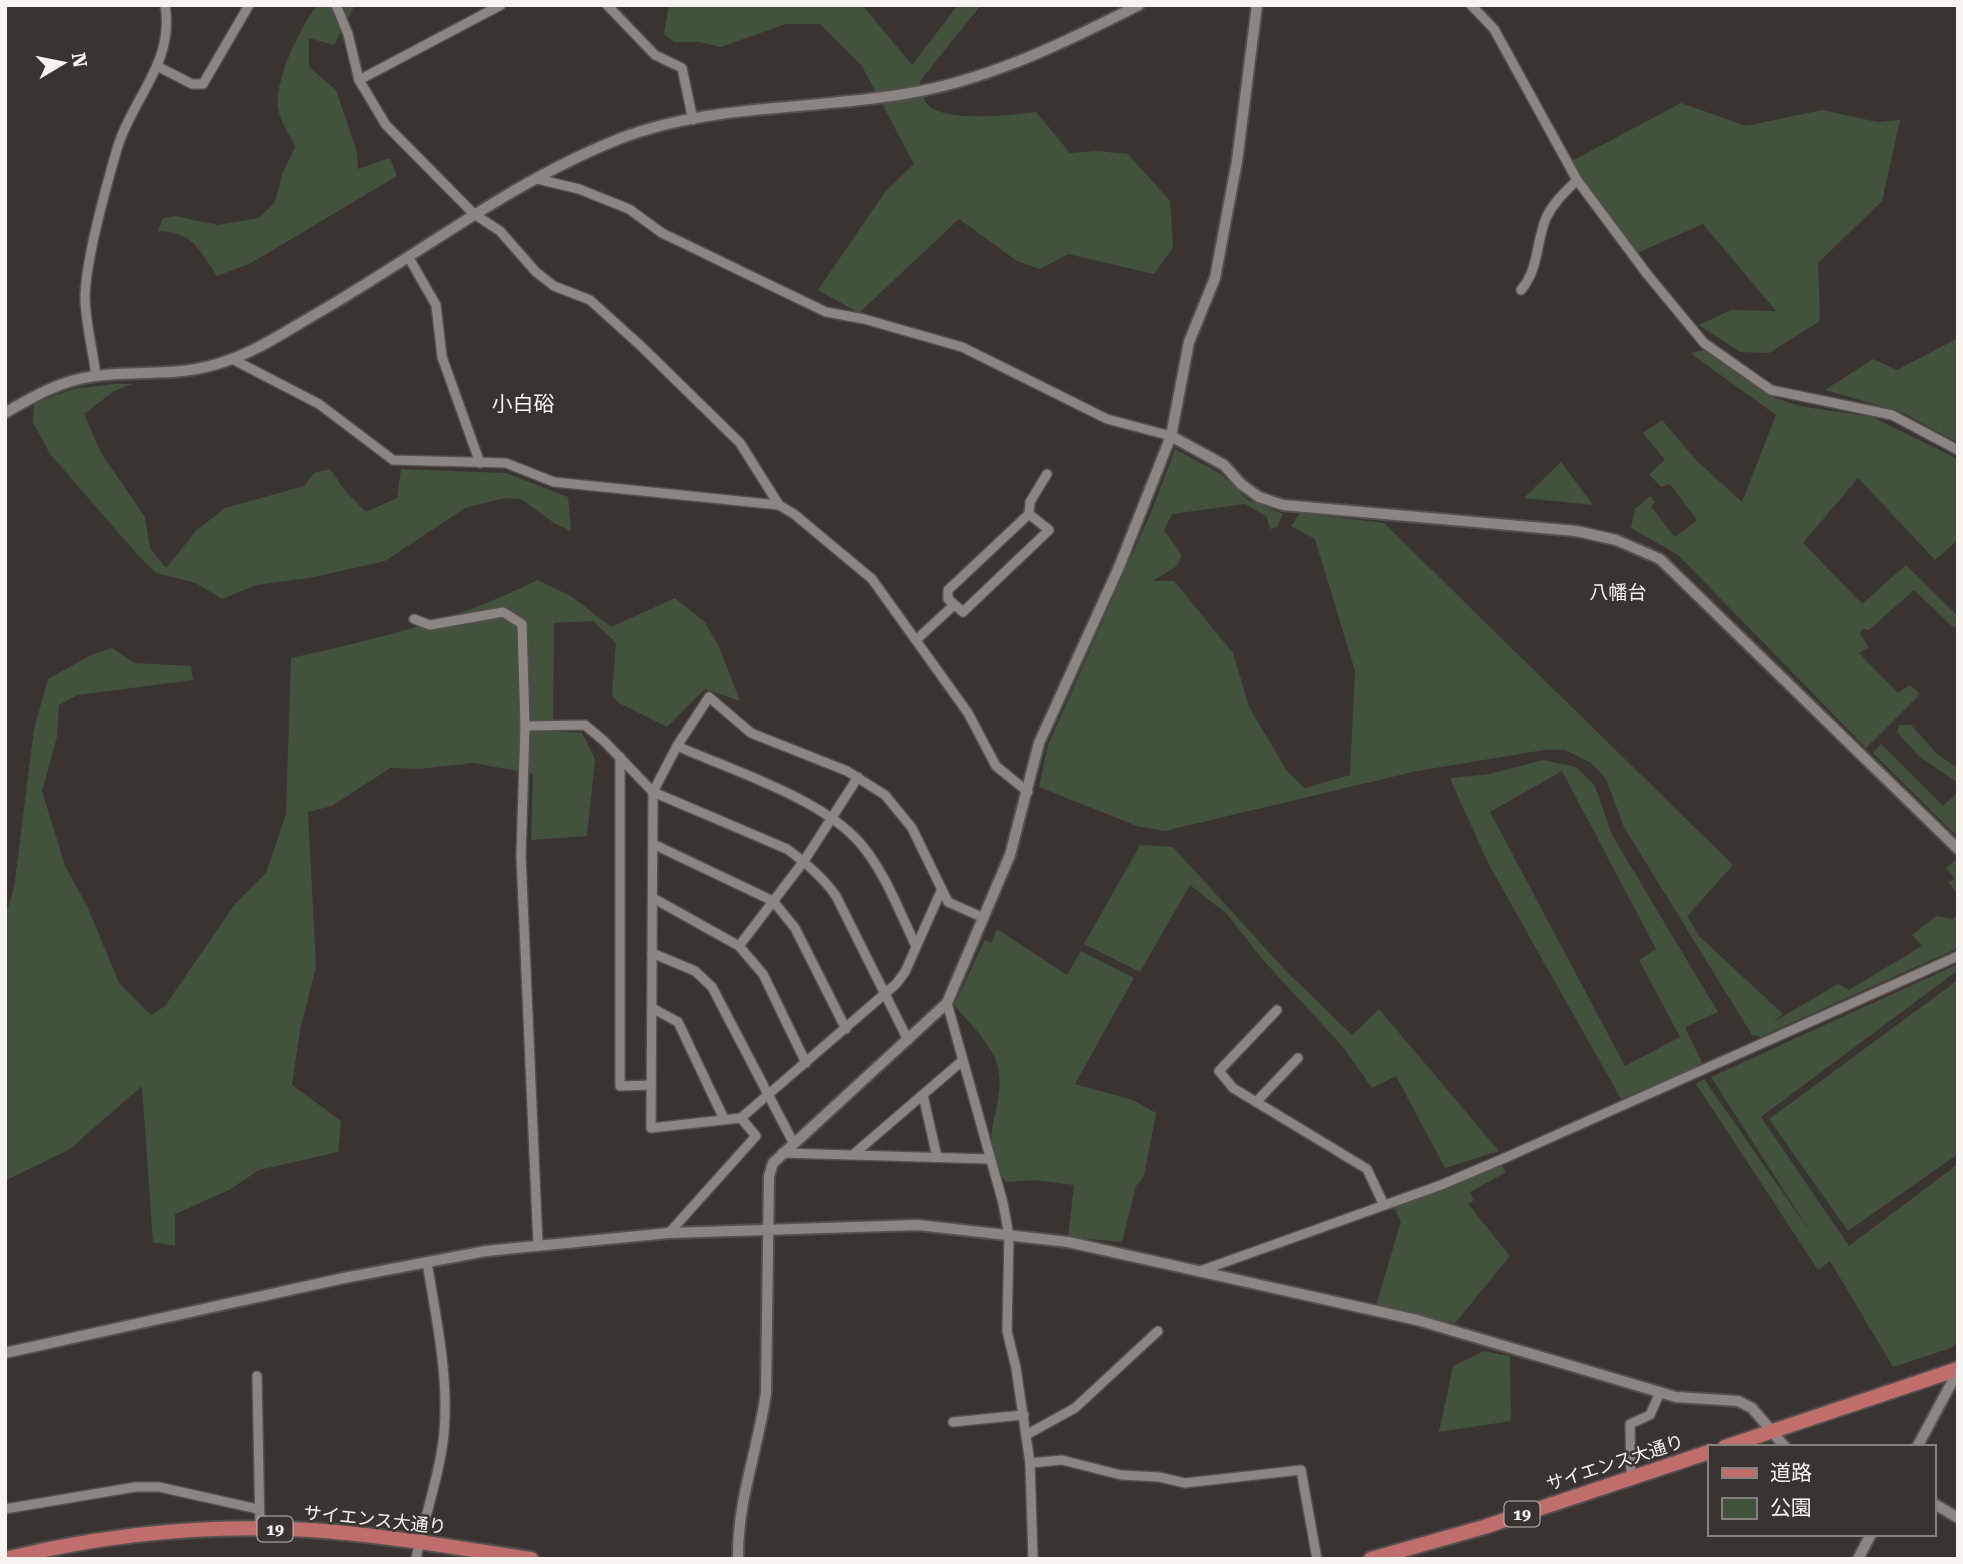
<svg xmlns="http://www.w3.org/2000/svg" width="1963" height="1564" font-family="'Roboto Serif','Noto Sans JP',serif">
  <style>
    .green { fill: #43523c; fill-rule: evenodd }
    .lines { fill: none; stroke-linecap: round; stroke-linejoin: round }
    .minor-casing { stroke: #54504d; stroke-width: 12 }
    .tertiary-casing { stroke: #54504d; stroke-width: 14 }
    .primary-casing { stroke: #54504d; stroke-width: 18 }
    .minor { stroke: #8c8682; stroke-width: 9 }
    .tertiary { stroke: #8c8682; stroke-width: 10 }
    .primary { stroke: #c06e6c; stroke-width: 14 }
    .labels { text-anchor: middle; stroke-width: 5; stroke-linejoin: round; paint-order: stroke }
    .shield { fill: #3a3431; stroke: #bebab8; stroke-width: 2 }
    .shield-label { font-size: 16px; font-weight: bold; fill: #f7f4f2 }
    .street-label { font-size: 18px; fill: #f7f4f2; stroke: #3a3431 }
    .neighbourhood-label { font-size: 19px; fill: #f7f4f2; stroke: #3a3431 }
    .quarter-label { font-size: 21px; fill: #f7f4f2; stroke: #3a3431 }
  </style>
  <rect width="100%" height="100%" fill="#3a3431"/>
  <g class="green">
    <path d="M317 5H355L334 45 309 38V67L336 90 357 152 358 169 390 158 397 176 251 263 217 276C197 248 195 233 158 231L163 218 175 216 218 225 259 218 275 202 282 175 295 147C290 135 279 119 278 107 275 78 300 28 317 5Z"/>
    <path d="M669 5H862L912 65 958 5H981L920 81C922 92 923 105 935 110 961 121 1008 115 1036 112L1070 153 1096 151 1128 154 1170 201 1173 248 1154 274 1068 254 1040 269 1017 261 959 219 859 313 818 290 885 192 914 164 862 66 820 24H786L721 47 699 42H674L664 34Z"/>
    <polygon points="1681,103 1746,126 1822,110 1877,122 1900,120 1882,201 1818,263 1820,321 1769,353 1740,352 1699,325 1731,310 1776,311 1703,224 1637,253 1570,162"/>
    <polygon points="1958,338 1958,443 1902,412 1825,390 1873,359 1897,370"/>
    <polygon points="1704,350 1770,396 1799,406 1872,417 1958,459 1958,540 1935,560 1858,478 1803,543 1862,604 1906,565 1958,616 1958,625 1954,628 1914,590 1869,630 1862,629 1860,634 1869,647 1859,653 1898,693 1910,685 1920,694 1866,748 1678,555 1631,528 1635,509 1650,496 1655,502 1651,507 1675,537 1697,520 1670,484 1661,487 1649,474 1665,460 1643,433 1662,420 1696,460 1742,502 1776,415 1690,353"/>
    <polygon points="114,384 132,384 114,391 84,414 101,453 145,517 150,548 166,568 196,531 225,508 304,486 314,473 330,469 346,492 366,512 397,498 401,469 506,473 568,497 571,531 554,523 521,499 505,498 465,508 385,561 309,578 256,585 222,599 196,583 156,573 137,554 50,454 33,423 34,403 74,389"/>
    <polygon points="1175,449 1221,474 1248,500 1283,514 1277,527 1270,529 1267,517 1245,504 1172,514 1164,530 1182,555 1177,566 1153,581 1174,581 1233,653 1249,707 1287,771 1305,788 1350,775 1355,671 1315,539 1291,526 1300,513 1384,523 1733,865 1687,916 1699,936 1783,1014 1772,1023 1838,984 1849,990 1922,946 1912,935 1936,916 1953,919 1958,915 1958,948 1760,1037 1752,1035 1624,827 1606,779 1591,763 1565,750 1544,750 1417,771 1165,831 1137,826 1039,787 1048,745 1154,505"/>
    <polygon points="1561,462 1593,505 1524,498"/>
    <path d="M537 580 571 596 611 627 675 598 705 622 719 647 740 701 705 689 667 727 619 703 612 695 616 643 593 621 554 623 553 731 582 733 595 759 587 836 531 840 533 774 474 763 419 769 390 768 332 806 308 812 316 967 300 1030 292 1085 341 1121 338 1152 259 1170 229 1190 175 1214V1246L153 1242 142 1086 70 1149 5 1181V917L14 888 34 729 48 679 93 654 112 648 134 663 191 666 193 680 78 695 59 705 57 737 42 791 65 866 88 908 119 983 151 1015 165 1006 235 904 266 873 277 841 286 814 291 658C376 639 459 620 537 580Z"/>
    <polygon points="1900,725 1911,725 1938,755 1958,768 1958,783 1919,756 1897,732"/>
    <polygon points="1881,744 1943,806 1958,792 1958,837 1873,753"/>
    <path d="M1543 760 1576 767 1595 786 1612 835 1718 1012 1685 1027 1703 1065 1621 1099 1488 863 1452 783 1451 778 1490 774ZM1562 771 1656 949 1639 960 1680 1037 1625 1066 1490 812Z"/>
    <polygon points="1140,845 1173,847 1285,970 1352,1035 1379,1009 1499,1151 1445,1168 1396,1076 1372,1088 1343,1047 1263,960 1227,914 1190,885 1140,972 1084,944"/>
    <polygon points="1955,860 1958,863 1958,894 1948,882 1955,879 1946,868"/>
    <path d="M997 929 1067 975 1081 951 1134 978 1075 1084 1133 1100 1156 1113 1144 1176 1136 1186 1122 1242 1068 1237 1074 1185 1034 1180 1006 1182C973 1143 1007 1107 998 1067 993 1045 968 1022 954 1005L985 940 991 943Z"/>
    <polygon points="1958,964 1958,970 1761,1117 1849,1246 1958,1164 1958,1342 1951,1348 1893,1367 1830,1261 1818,1270 1696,1084 1704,1079 1813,1236 1711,1077"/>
    <polygon points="1958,980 1958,1154 1848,1231 1769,1119"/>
    <polygon points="1502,1165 1506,1172 1470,1192 1474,1200 1468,1204 1510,1256 1455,1323 1376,1306 1401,1221 1394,1208"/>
    <polygon points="1484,1351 1510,1356 1511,1421 1439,1432 1453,1366"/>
  </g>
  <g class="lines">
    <defs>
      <g id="minor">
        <polyline points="336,5 348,34 359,80 386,125 474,214 500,231 536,272 554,286 590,300 642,347 740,443 779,505 794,514 872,579 968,713 996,766 1028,792"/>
        <polyline points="607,5 655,55 682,68 693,120"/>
        <polyline points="1471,5 1494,29 1577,180 1647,274 1704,343 1771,390 1892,415 1958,450"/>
        <polyline points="157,66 192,84 203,84 249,5"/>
        <polyline points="359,80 501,5"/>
        <polyline points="537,179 579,189 629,209 662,233 826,312 864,319 962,347 1107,419 1171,436"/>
        <polyline points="409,258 436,305 442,357 480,463"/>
        <path d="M1521 290C1539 269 1536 242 1546 218 1553 203 1565 192 1577 180"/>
        <polyline points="232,359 319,404 393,460 506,463 554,482 779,505"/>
        <path d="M96 376C93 350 85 322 85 296 86 259 106 187 117 149 132 98 175 63 165 5"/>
        <polygon points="1029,514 1049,530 963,612 948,599 948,590"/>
        <polyline points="1029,514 1030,502 1047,474"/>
        <polyline points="414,619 430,625 503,612 522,624 525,726 521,856 538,1245"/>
        <polyline points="916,640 954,605"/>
        <path d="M525 726 585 725 604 741 653 792 787 849C806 863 823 877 836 896L908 1040"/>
        <path d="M677 746C731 770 821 798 860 843 885 872 899 911 916 946"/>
        <polyline points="620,757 620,1086 651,1085"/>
        <polyline points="653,844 773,901 795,928 846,1029"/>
        <polyline points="941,891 905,972 896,984 741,1118 651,1128 653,792 677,746 709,697 751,733 847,771 885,795 912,828 948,902 984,918"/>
        <polyline points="653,898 739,946 763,974 806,1063"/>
        <polyline points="739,946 804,861 858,777"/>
        <polyline points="652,953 695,971 712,987 793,1142"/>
        <polyline points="947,1003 1003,1203 1009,1236 1007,1331 1016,1368 1030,1463 1033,1559"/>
        <polyline points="652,1008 678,1022 724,1119"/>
        <polyline points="1277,1010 1219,1071 1233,1088 1367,1169 1384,1205"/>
        <polyline points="923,1095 937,1157"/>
        <polyline points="1256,1102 1298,1058"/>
        <polyline points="782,1153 989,1159"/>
        <polyline points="855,1153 962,1061"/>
        <polyline points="669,1233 756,1136 741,1118"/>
        <polyline points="1200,1271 1441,1185 1507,1157 1958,956"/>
        <polyline points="257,1376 260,1529"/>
        <polyline points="953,1422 1024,1415"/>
        <polyline points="1026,1435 1075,1408 1158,1331"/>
        <polyline points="1030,1463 1062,1460 1121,1475 1159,1477 1185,1483 1301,1470 1317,1559"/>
        <polyline points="1631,1478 1630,1424 1650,1415 1660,1392"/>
        <polyline points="5,1509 135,1487 159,1487 258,1509"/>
        <path d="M416 1559C424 1517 440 1475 444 1433 449 1375 436 1319 427 1262"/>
      </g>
      <g id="tertiary">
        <path d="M5 413C34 396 62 380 95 376 144 369 178 379 229 360 260 349 288 330 316 314 417 256 510 182 619 139 708 104 811 110 904 94 987 81 1066 42 1139 5"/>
        <polyline points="1171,436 1224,465 1241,484 1259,497 1283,505 1576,531 1616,540 1660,559 1958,849"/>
        <polyline points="5,1353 344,1278 486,1251 669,1233 918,1225 1068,1242 1417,1320 1676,1397 1738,1401 1752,1408 1785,1447"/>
        <polyline points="1917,1447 1958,1371"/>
        <polyline points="1933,1503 1958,1518"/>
        <path d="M738 1559C737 1501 758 1450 766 1393L769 1176 773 1163 947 1003 1010 855 1039 743 1119 567 1171 436 1189 342 1215 278 1237 161 1257 5"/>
        <polyline points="1858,1559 1871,1534"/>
      </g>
      <g id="primary">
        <polyline points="1725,1447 1958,1369"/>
        <path d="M5 1559C105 1534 208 1524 310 1530 384 1535 458 1548 531 1559"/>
        <polyline points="1371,1559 1484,1527 1709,1452"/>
      </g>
    </defs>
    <use href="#minor" class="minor-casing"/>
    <use href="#tertiary" class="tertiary-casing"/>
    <use href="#primary" class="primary-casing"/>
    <use href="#minor" class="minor"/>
    <use href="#tertiary" class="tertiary"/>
    <use href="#primary" class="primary"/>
  </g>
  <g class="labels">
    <g class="shield">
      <rect x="1504.5" y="1501.5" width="35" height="25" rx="5"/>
      <rect x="257.5" y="1516.5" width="35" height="25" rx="5"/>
    </g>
    <g class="shield-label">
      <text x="1522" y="1520">19</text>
      <text x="275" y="1535">19</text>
    </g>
    <g class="street-label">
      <text transform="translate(1615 1463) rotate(-18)" y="6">サイエンス大通り</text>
      <text transform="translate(375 1520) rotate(6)" y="6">サイエンス大通り</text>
    </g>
    <g class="neighbourhood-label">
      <text x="1618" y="599">八幡台</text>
    </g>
    <g class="quarter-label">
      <text x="523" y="411">小白硲</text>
    </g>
  </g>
  <rect width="1963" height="1564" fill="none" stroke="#f7f4f2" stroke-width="14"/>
  <rect x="1708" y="1445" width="228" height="91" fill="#3a3431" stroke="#86817e" stroke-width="2"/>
  <rect x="1722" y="1468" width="35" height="10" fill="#c06e6c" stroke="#86817e" stroke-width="2"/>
  <text x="1770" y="1480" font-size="21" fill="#f7f4f2">道路</text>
  <rect x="1722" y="1498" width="35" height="21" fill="#43523c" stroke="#86817e" stroke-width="2"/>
  <text x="1770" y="1515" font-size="21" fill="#f7f4f2">公園</text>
  <g transform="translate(63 63) rotate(80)" stroke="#3a3431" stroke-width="5" paint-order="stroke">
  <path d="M0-5L12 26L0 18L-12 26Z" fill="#f7f4f2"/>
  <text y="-10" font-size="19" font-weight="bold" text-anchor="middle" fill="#f7f4f2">N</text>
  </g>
</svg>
